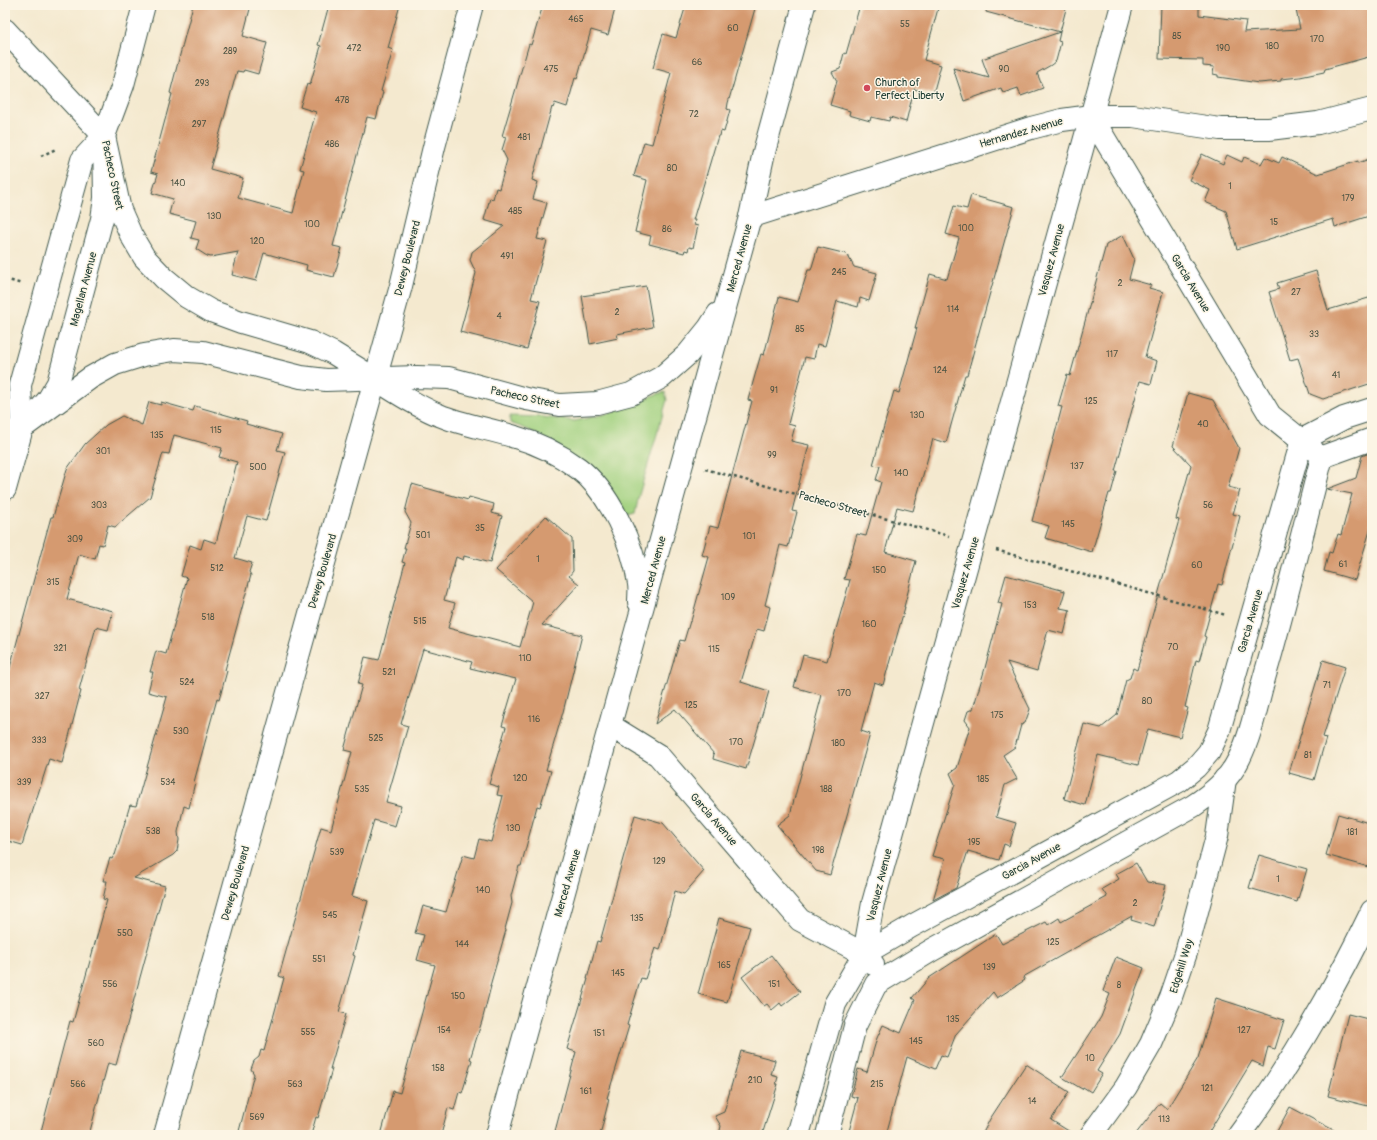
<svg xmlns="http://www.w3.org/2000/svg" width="1377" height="1140" font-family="Pangolin,sans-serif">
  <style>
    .green { fill: #a2d180; stroke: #60875a }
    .building { fill: #d59a70 }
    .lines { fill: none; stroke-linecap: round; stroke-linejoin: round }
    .minor-casing { stroke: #3f574b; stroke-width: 24 }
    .tertiary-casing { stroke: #3f574b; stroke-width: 24 }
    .path { stroke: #3f574b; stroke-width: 2.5; stroke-dasharray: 3 3; stroke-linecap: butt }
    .minor { stroke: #fff; stroke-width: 22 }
    .tertiary { stroke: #fff; stroke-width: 22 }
    .poi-dot { fill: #d1495b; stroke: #fcf5e5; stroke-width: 1.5 }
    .labels { text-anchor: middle; stroke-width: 3; stroke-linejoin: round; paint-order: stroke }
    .number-label { font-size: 9px; fill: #4c5443 }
    .poi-label { font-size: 11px; fill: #1f3d34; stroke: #fcf5e5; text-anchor: start }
    .street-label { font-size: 11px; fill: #1f3d34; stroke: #fcf5e5 }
  </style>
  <rect width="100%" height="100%" fill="#fcf5e5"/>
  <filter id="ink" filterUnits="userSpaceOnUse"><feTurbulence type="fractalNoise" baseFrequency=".025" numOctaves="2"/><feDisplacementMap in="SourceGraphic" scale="8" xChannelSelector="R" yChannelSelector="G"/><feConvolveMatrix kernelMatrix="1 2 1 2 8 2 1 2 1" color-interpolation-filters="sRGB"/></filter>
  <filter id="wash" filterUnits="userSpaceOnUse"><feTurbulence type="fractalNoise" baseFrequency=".012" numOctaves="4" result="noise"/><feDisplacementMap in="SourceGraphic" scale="16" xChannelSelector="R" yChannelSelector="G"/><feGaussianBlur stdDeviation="0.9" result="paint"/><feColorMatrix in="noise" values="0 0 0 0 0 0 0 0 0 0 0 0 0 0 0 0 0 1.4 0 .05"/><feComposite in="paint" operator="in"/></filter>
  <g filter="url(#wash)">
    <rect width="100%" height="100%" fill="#f4e9cf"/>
    <polygon class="green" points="665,392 667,400 639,495 635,514 627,516 551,442 529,430 510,423 510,416 543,417 575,421 614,412 657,394"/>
    <g id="blocks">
      <g class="building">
        <polygon points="193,5 251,5 243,36 267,43 258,74 244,70 243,72 237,71 210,169 243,178 238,198 293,213 304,170 300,169 316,112 300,107 307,84 310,85 321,46 318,45 329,5 400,5 388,48 393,50 381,91 383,92 376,119 367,117 333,246 342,248 334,277 306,270 307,265 264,253 256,281 232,275 238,252 211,257 207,256 196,249 199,240 191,238 196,221 169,214 173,199 152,193 158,174 151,172 172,94 170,93"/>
        <polygon points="543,5 601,5 615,9 608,35 591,30 577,79 575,78 567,107 555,103 553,108 552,107 532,180 538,182 533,199 547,203 537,239 547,241 531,299 540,301 527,349 460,332 476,273 470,260 472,252 504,226 484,220 490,198 493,199 496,188 499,189 507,160 502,150 506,137 502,136 529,44 531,45"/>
        <polygon points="686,5 756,5 728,103 727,109 730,110 724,132 721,131 720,136 718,136 693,220 695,220 694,225 698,226 693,248 689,247 688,251 685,250 684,253 649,244 651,236 635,232 647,180 634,176 644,142 652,144 671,73 653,68 663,34 676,38"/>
        <polygon points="860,5 939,5 924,60 941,65 933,94 914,89 906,122 890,117 889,121 871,117 870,121 849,115 850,111 830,105 837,81 832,72 840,69 844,53 846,54"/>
        <polygon points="987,5 1067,5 1060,32 986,12"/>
        <polygon points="1161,5 1199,5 1199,15 1246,21 1244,32 1300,29 1295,5 1372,5 1372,56 1325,69 1324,72 1300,77 1281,79 1281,81 1259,83 1218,77 1218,75 1213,74 1214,67 1203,66 1203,60 1159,59"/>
        <polygon points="1060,32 1058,41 1061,42 1056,61 1051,65 1037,73 1043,88 1021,96 1018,88 1003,93 1001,88 964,101 953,68 989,78 982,59"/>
        <polygon points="1202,154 1223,164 1227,155 1242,162 1244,157 1261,164 1265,157 1279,163 1282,157 1318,174 1358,161 1358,163 1372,158 1372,215 1335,227 1333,219 1237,249 1226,211 1205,202 1210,190 1189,180"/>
        <polygon points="971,195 1014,207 967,375 965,375 946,443 933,439 913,511 897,507 885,552 916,561 904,607 905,607 883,685 874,682 861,731 870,734 830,875 816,871 777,825 790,815 822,695 794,687 803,655 827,661 850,580 844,579 857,534 866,536 881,482 876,480 880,466 873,465 894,391 899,393 917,328 915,328 930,274 947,279 959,238 946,234 954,206 967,209"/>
        <polygon points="1123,235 1134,259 1129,279 1151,285 1149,288 1163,292 1145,357 1157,361 1151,384 1140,381 1115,471 1117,471 1111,493 1109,493 1092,552 1045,538 1049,526 1032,521 1062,407 1058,406 1067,375 1070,376 1106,245"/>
        <polygon points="818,247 847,254 854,267 877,273 869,301 860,298 858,307 837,301 825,346 817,344 814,359 805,357 788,424 795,426 791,441 809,445 792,511 797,512 788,547 780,545 765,605 770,607 764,631 757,629 741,682 769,691 746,769 713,759 714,754 675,709 655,724 680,640 684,641 690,621 691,621 709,557 702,555 710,526 718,528 752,401 748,400 761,354 764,355 779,297 798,302 808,270 811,270"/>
        <polygon points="1316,271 1328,310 1372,297 1372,383 1323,399 1310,394 1298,358 1290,360 1269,292 1279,289 1277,283"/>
        <polygon points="646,286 653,327 617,334 618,338 590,344 582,296"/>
        <polygon points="1188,393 1213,400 1239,448 1228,487 1240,490 1233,514 1240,516 1222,585 1218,584 1204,636 1206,637 1199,661 1196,660 1185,707 1188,708 1180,737 1148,729 1138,765 1098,755 1085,805 1064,799 1084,724 1101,728 1117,715 1126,680 1130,678 1133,668 1137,670 1179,520 1176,519 1191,465 1173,446"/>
        <polygon points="149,402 161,405 161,402 193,411 195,406 247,421 246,424 282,434 277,450 285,452 266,521 247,516 235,558 252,563 249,572 251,575 225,670 227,671 219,700 217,699 194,782 195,782 189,808 184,806 178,832 179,840 177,851 173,855 134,878 165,886 116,1065 108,1063 89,1135 40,1135 70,1021 73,1022 107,900 103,899 107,881 103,881 110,858 112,859 114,855 115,855 130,805 136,806 167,697 148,692 153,672 150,672 156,651 166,654 187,578 181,576 190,545 201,549 204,539 216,543 237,462 219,457 222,448 174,435 169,454 163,453 150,497 115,527 108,525 103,545 99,544 95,559 79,554 67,599 113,611 108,630 96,627 79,690 81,691 62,763 49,759 22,845 5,840 5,670 9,671 44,542 51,517 53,517 67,469 85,444 106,425 122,416 142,425"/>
        <polygon points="1372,452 1372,524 1355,580 1324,571 1329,552 1332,553 1338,534 1341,535 1352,494 1327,489 1356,478 1362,456"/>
        <polygon points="412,484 468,500 469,497 494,504 492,513 502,516 490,563 464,556 463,560 456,557 444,600 455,603 448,628 520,647 533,602 496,570 546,516 572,539 573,571 569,576 579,584 542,625 582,635 563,712 546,770 551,771 540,807 537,806 521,866 519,866 511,896 512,903 505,929 506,930 490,986 491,986 482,1021 470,1059 472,1060 462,1093 459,1092 454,1110 448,1108 441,1135 381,1135 393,1091 400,1093 435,965 417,960 424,935 415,933 423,906 446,912 463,855 474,858 479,839 491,842 503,796 497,795 499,787 489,784 506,727 502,726 516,679 470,668 472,662 423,649 401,724 408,726 386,802 401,806 395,826 374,820 352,896 368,901 353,955 355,956 339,1012 346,1014 330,1069 332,1069 318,1118 316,1117 311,1135 238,1135 254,1074 251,1069 254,1061 259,1057 261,1050 264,1051 284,978 279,976 321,827 331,830 352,752 344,750 362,685 358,684 365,657 379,660 405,563 402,562 406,548 404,548 411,523 405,512"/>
        <polygon points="1006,575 1065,591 1060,608 1070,610 1064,634 1048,630 1037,671 1007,662 1030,709 1025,723 1021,725 1015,747 1003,755 1017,779 1005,785 996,817 1016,823 1009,846 1004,844 999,860 968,851 956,888 933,900 945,859 932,856 955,784 950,773 957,768 970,727 965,720 968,711 973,709 985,668 1002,604 998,603"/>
        <polygon points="1323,660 1345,667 1323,737 1326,738 1314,780 1289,773"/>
        <polygon points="1338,814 1372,824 1372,868 1326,855"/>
        <polygon points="635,815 663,823 704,871 684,894 675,891 660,950 655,948 645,979 641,978 627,1025 629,1026 607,1098 609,1099 600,1135 554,1135 576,1052 567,1049 588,979 587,979 597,941 600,942"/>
        <polygon points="1259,855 1307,869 1297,902 1249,888"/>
        <polygon points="1136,863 1147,882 1166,885 1154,927 1131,920 1132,916 1023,977 1025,980 997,998 993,992 956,1034 947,1057 941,1055 935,1069 907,1057 886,1135 848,1135 858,1098 851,1096 858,1069 867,1072 877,1038 883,1025 901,1033 915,1000 912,998 929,978 996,934 1002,944 1046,922 1048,925 1059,918 1061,922 1107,897 1102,889 1119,879 1116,874"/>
        <polygon points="719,918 750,927 727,1002 698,994"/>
        <polygon points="771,955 800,992 782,1006 780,1003 772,1010 767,1004 764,1006 742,977"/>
        <polygon points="1116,957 1144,968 1120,1034 1097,1071 1102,1074 1091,1092 1083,1087 1082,1089 1062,1077 1101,1017 1110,994 1103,991"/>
        <polygon points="1216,998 1284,1020 1275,1049 1268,1047 1263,1066 1252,1061 1207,1135 1135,1135 1160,1103 1167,1109 1198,1058"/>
        <polygon points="1348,1014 1372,1020 1372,1091 1368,1106 1328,1096"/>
        <polygon points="741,1051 775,1060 771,1075 778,1077 776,1084 778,1084 762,1135 719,1135 721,1126 715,1116 724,1112"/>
        <polygon points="1026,1064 1069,1092 1051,1120 1075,1135 982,1135 990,1119"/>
        <polygon points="1290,1107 1343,1135 1275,1135"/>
      </g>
    </g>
  </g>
  <g filter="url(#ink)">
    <use href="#blocks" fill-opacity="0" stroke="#3f574b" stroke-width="1"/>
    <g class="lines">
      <defs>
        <g id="minor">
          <polyline points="1091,116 1270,415 1312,449"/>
          <polyline points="750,217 1031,128 1062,120 1091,116 1133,116 1220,129 1269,129 1318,123 1372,109"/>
          <path d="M375 379C396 392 416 406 439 415 462 425 491 429 515 437 537 443 559 454 578 468 609 491 634 546 639 584 640 590 639 596 639 602"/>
          <polyline points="41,408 48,400 58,383 102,219 105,198 104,136 123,85 144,5"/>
          <polyline points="5,434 22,428 90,378 115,364 144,355 174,350 203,352 301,377 326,380 417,377 449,378 526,399 560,405 597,403 631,394 662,377 688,354 709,328 718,314"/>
          <polyline points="1322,457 1372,439"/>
          <polyline points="5,489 22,428 20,385 82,160 104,136"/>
          <polyline points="611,726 658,755 800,920 864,954 873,964"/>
          <polyline points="864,954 912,926 1179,781 1196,767 1209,752 1219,731 1302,440 1344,418 1372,409"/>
          <polyline points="497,1135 750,217 764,152 804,5"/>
          <polyline points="798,1135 835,1004 864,954 873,903 1122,5"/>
          <path d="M827 1135 855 1026 876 984 932 950 1193 806C1211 794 1229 780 1239 759 1252 733 1257 703 1265 675 1286 603 1303 530 1322 457"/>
          <polyline points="1091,1135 1126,1087 1151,1044 1171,997 1186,953 1217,836 1225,779"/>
          <path d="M1239 1135C1291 1065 1334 990 1372 911"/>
        </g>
        <g id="tertiary">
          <polyline points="5,30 104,136 120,210 131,235 144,257 164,278 187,297 211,311 241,322 310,342 333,353 375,379"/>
          <polyline points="165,1135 401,286 434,147 472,5"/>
        </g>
      </defs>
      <use href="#minor" class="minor-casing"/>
      <use href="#tertiary" class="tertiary-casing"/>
      <g class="path">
        <polyline points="41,156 56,149"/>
        <polyline points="5,279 22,284"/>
        <polyline points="705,469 949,536"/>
        <polyline points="996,550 1226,615"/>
      </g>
      <use href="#minor" class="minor"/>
      <use href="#tertiary" class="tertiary"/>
    </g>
  </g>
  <circle class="poi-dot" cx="867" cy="88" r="4"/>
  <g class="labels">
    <g class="number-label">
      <text x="576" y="22">465</text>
      <text x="905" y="27">55</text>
      <text x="733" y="31">60</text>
      <text x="1177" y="39">85</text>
      <text x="1317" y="42">170</text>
      <text x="1272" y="49">180</text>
      <text x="354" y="51">472</text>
      <text x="1223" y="51">190</text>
      <text x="230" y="54">289</text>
      <text x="697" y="65">66</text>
      <text x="551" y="72">475</text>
      <text x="1004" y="72">90</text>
      <text x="202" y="86">293</text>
      <text x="342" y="103">478</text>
      <text x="694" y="117">72</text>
      <text x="199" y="127">297</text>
      <text x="524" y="140">481</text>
      <text x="332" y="147">486</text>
      <text x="672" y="171">80</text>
      <text x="178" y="186">140</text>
      <text x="1230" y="189">1</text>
      <text x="1348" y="201">179</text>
      <text x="515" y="214">485</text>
      <text x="214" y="219">130</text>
      <text x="1274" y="225">15</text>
      <text x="312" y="227">100</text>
      <text x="966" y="231">100</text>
      <text x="667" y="232">86</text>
      <text x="257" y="244">120</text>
      <text x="507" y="259">491</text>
      <text x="839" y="275">245</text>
      <text x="1120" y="286">2</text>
      <text x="1296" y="295">27</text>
      <text x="953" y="312">114</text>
      <text x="617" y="315">2</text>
      <text x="499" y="319">4</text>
      <text x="800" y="332">85</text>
      <text x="1314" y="337">33</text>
      <text x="1112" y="357">117</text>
      <text x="940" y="373">124</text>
      <text x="1336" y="378">41</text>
      <text x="774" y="393">91</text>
      <text x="1091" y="404">125</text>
      <text x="917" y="418">130</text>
      <text x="1203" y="427">40</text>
      <text x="216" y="433">115</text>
      <text x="157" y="438">135</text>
      <text x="103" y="454">301</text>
      <text x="772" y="458">99</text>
      <text x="1077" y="469">137</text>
      <text x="258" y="470">500</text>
      <text x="901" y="476">140</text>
      <text x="99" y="508">303</text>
      <text x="1208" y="508">56</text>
      <text x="1068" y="527">145</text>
      <text x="480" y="531">35</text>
      <text x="423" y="538">501</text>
      <text x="749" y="539">101</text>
      <text x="75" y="542">309</text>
      <text x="538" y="562">1</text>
      <text x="1343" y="567">61</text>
      <text x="1197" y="568">60</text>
      <text x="217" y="571">512</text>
      <text x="879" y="573">150</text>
      <text x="53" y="585">315</text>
      <text x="728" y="600">109</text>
      <text x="1030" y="608">153</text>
      <text x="208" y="620">518</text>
      <text x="420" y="624">515</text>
      <text x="869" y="627">160</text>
      <text x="1173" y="650">70</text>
      <text x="60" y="651">321</text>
      <text x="714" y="652">115</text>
      <text x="525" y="661">110</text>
      <text x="389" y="675">521</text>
      <text x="187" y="685">524</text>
      <text x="1327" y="688">71</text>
      <text x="844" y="696">170</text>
      <text x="42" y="699">327</text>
      <text x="1147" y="704">80</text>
      <text x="691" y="708">125</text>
      <text x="997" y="718">175</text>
      <text x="534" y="722">116</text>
      <text x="181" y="734">530</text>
      <text x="376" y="741">525</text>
      <text x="39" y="743">333</text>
      <text x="736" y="745">170</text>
      <text x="838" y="746">180</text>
      <text x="1308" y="758">81</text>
      <text x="520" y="781">120</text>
      <text x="983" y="782">185</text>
      <text x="24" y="785">339</text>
      <text x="168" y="785">534</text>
      <text x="362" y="792">535</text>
      <text x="826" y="792">188</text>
      <text x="513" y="831">130</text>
      <text x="153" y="834">538</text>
      <text x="1352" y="835">181</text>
      <text x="974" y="845">195</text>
      <text x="818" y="853">198</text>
      <text x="337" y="855">539</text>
      <text x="659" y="864">129</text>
      <text x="1278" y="882">1</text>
      <text x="483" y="893">140</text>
      <text x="1135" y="906">2</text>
      <text x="330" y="918">545</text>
      <text x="637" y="921">135</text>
      <text x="125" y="936">550</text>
      <text x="1053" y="945">125</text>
      <text x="462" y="947">144</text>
      <text x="319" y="962">551</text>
      <text x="724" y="968">165</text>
      <text x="989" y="970">139</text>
      <text x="618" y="976">145</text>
      <text x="110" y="987">556</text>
      <text x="774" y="987">151</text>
      <text x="1119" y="988">8</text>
      <text x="458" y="999">150</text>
      <text x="953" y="1022">135</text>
      <text x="444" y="1033">154</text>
      <text x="1244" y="1033">127</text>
      <text x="308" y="1035">555</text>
      <text x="599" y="1036">151</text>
      <text x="916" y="1044">145</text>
      <text x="96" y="1046">560</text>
      <text x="1090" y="1061">10</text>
      <text x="438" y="1071">158</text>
      <text x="755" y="1083">210</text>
      <text x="78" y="1087">566</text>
      <text x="295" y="1087">563</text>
      <text x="877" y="1087">215</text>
      <text x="1207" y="1091">121</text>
      <text x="586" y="1094">161</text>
      <text x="1032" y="1104">14</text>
      <text x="257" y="1120">569</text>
      <text x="1164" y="1122">113</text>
    </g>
    <g class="poi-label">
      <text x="875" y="86">Church of<tspan x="875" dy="13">Perfect Liberty</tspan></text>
    </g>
    <g class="street-label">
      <text transform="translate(1021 132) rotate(-16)" y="4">Hernandez Avenue</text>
      <text transform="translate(113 175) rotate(78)" y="4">Pacheco Street</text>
      <text transform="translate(407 258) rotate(-76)" y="4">Dewey Boulevard</text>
      <text transform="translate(739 258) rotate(-75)" y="4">Merced Avenue</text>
      <text transform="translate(1051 260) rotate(-75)" y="4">Vasquez Avenue</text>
      <text transform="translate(1191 283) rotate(59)" y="4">Garcia Avenue</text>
      <text transform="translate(83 289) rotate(-75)" y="4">Magellan Avenue</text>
      <text transform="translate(525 397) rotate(12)" y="4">Pacheco Street</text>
      <text transform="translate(833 504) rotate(16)" y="4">Pacheco Street</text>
      <text transform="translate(653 570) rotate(-75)" y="4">Merced Avenue</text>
      <text transform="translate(322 571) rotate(-74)" y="4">Dewey Boulevard</text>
      <text transform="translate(965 573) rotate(-74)" y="4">Vasquez Avenue</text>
      <text transform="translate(1250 621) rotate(-74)" y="4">Garcia Avenue</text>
      <text transform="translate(714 819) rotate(49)" y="4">Garcia Avenue</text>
      <text transform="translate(1031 861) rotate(-29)" y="4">Garcia Avenue</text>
      <text transform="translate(235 883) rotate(-74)" y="4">Dewey Boulevard</text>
      <text transform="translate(567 883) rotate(-74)" y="4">Merced Avenue</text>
      <text transform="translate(879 885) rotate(-76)" y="4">Vasquez Avenue</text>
      <text transform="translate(1181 966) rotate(-73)" y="4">Edgehill Way</text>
    </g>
  </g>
  <rect width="1377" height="1140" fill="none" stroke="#fcf5e5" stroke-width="20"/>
</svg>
